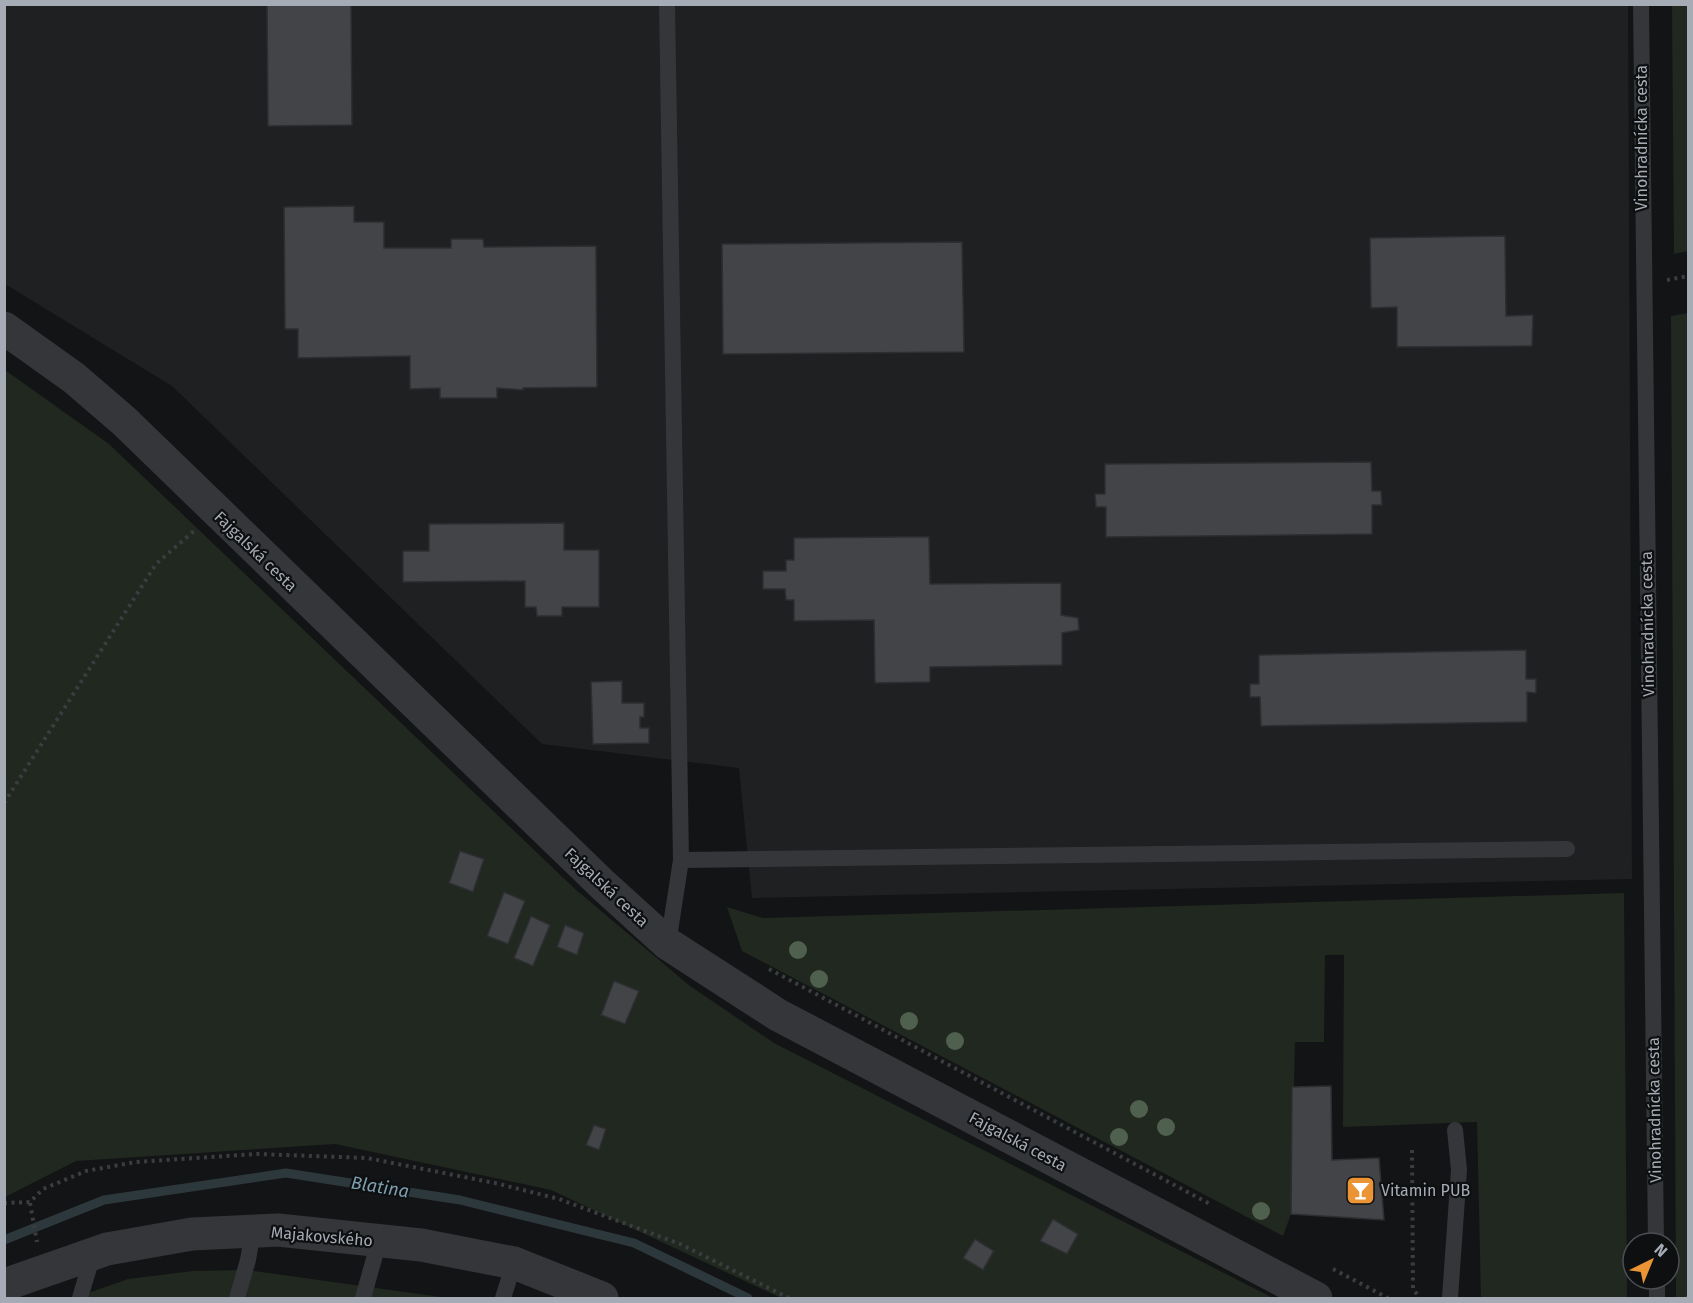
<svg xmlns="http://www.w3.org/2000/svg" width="1693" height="1303" font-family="'Fira Sans',sans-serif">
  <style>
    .built { fill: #1f2022 }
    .green { fill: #202820 }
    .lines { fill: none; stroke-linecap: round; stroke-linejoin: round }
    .stream { stroke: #2d383d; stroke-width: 9 }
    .building { fill: #424448; stroke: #2d2e31; stroke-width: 1.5 }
    .path { stroke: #3b3d41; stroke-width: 4; stroke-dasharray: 3 4.5; stroke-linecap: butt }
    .service { stroke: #35363a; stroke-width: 16 }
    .minor { stroke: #35363a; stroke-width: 33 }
    .tree { fill: #4f604e }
    .labels { text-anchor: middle; stroke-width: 4.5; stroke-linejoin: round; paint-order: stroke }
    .street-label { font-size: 16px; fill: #a6acb5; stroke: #0e0f10 }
    .poi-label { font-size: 16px; fill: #a6acb5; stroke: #0e0f10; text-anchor: start }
    .water-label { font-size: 18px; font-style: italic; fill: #7e9faf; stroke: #0e0f10 }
  </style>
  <rect width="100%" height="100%" fill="#131415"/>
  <polygon class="built" points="4,5 1628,5 1632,879 752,898 739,768 542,744 172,386 5,284"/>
  <g class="green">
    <polygon points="1672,5 1688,5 1688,251 1674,254"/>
    <polygon points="1688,313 1688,1298 1676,1298 1671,316"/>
    <polygon points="5,370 109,444 575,889 690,986 774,1043 1273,1298 781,1298 551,1190 335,1144 76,1161 5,1197"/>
    <polygon points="1624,893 1627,1298 1481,1298 1477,1122 1343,1127 1344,955 1325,955 1324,1042 1295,1042 1291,1214 1283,1236 742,951 727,907 763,918"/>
    <polygon points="246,1270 448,1298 74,1298 128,1279 193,1271"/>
  </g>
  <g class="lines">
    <polyline class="stream" points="4,1240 104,1200 286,1173 460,1200 634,1243 748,1298"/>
  </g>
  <g class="building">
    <polygon points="267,4 351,4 352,125 268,126"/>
    <polygon points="354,206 354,222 384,222 384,248 451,248 451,239 483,239 484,247 596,246 597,387 523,388 523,390 497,388 497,398 440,398 440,388 410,389 410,356 298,358 298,329 285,329 284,207"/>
    <polygon points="1505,236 1506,316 1533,315 1532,346 1397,347 1397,307 1371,308 1370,238"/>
    <polygon points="962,242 964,352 723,354 722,244"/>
    <polygon points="1371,462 1372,491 1381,491 1382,505 1372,505 1372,534 1106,537 1106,507 1096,507 1095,494 1105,494 1105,464"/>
    <polygon points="564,523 564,550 599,550 599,607 562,607 562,616 537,616 536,607 525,607 525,581 403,582 403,551 429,551 429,524"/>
    <polygon points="899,537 929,537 930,584 1061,583 1061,615 1078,618 1079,630 1062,633 1062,665 930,667 930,682 875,683 874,620 794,621 794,600 786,600 785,589 763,589 763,571 786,571 786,560 794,560 794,538"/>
    <polygon points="1526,650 1526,679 1536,679 1536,693 1527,692 1527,722 1261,726 1260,697 1250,697 1250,684 1259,684 1259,655"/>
    <polygon points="622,681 622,703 644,703 644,717 640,717 640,728 649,728 649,743 593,744 591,682"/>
    <polygon points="460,851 484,859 473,892 449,883"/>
    <polygon points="504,892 525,901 508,944 487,936"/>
    <polygon points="531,916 550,925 533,966 514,958"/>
    <polygon points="565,925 584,933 577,955 557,947"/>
    <polygon points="614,981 639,991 625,1024 601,1015"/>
    <polygon points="1331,1086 1332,1160 1379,1158 1384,1220 1291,1214 1292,1087"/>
    <polygon points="594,1125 606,1129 599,1150 586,1145"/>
    <polygon points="1053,1219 1078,1234 1067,1254 1040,1241"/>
    <polygon points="975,1239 994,1251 983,1270 963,1258"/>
  </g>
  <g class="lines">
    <g class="path">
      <polyline points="1667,280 1688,276"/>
      <polyline points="4,803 156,564 195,530"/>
      <polyline points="769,969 1210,1204"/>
      <polyline points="1412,1150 1413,1289 1420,1298"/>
      <polyline points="4,1203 30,1202 43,1189 86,1171 136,1162 257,1154 367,1158 495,1183 559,1199 680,1244 789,1298"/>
      <polyline points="30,1203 37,1242"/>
      <polyline points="1333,1269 1388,1298"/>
      <polyline points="1687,1298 1688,1297"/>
    </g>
    <g class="service">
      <polyline points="667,4 681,860 668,944"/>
      <polyline points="1641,4 1656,1243"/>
      <polyline points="681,860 1567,849"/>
      <polyline points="1657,1279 1657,1298"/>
      <polyline points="80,1298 93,1254"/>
      <polyline points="237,1298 248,1260 253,1231"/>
      <polyline points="363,1298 379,1241"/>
      <polyline points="503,1298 514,1263"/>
      <polyline points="1450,1298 1459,1170 1455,1130"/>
    </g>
    <g class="minor">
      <polyline points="4,328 74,378 124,421 603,885 668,944 778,1015 1316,1298"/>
      <polyline points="4,1285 107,1249 192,1234 278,1230 421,1245 514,1263 602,1298"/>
    </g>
  </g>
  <g class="tree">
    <circle cx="798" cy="950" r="9"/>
    <circle cx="819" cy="979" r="9"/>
    <circle cx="909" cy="1021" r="9"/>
    <circle cx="955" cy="1041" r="9"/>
    <circle cx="1139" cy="1109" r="9"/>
    <circle cx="1166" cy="1127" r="9"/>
    <circle cx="1119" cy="1137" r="9"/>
    <circle cx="1261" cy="1211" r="9"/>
  </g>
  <defs>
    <symbol id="bar-square" viewBox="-11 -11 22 22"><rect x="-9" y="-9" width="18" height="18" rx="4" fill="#ea9436" stroke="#0e0f10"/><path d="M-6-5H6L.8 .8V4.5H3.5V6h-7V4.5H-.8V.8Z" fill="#fff"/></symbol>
  </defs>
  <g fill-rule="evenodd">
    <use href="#bar-square" x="1344" y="1174" width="33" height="33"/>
  </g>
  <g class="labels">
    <g class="street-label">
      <text transform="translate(1641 138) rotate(-90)" y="6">Vinohradnícka cesta</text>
      <text transform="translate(256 551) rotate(44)" y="6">Fajgalská cesta</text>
      <text transform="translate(1647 624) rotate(-91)" y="6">Vinohradnícka cesta</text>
      <text transform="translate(607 887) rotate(43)" y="6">Fajgalská cesta</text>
      <text transform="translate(1654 1110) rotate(-91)" y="6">Vinohradnícka cesta</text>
      <text transform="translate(1018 1141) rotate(28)" y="6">Fajgalská cesta</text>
      <text transform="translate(322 1236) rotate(5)" y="6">Majakovského</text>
    </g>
    <g class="poi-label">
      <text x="1381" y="1196">Vitamin PUB</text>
    </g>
    <g class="water-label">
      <text transform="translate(380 1187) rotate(9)" y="6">Blatina</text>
    </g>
  </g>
  <rect width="1693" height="1303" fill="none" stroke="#a6acb5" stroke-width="12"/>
  <g transform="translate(1651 1261) rotate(43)"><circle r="28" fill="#0e0f10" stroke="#4b4e52" stroke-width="1.5"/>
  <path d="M0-4.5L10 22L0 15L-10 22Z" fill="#ea9436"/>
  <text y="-9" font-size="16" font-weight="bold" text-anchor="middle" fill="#a6acb5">N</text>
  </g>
</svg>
